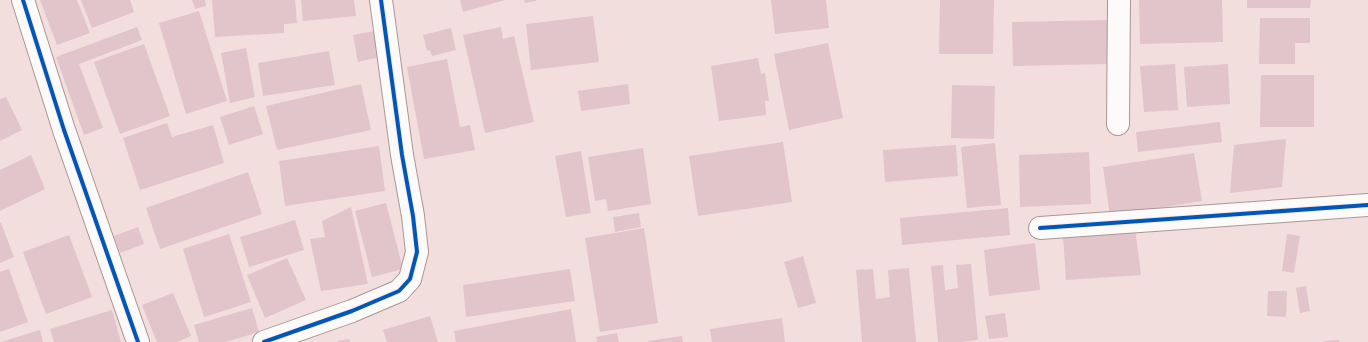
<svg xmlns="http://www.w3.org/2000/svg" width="1368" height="342" font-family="Mulish,sans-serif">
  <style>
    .building { fill: #e2c4cb }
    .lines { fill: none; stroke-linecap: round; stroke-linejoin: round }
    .minor-casing { stroke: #aa9696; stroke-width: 24 }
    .minor { stroke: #fdfafa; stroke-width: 22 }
    .cycleway-casing { stroke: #f8ebea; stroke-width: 6 }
    .cycleway { stroke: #0057b8; stroke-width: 4 }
  </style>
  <rect width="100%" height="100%" fill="#f3dede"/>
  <g class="building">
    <polygon points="40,0 77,0 90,33 57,45"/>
    <polygon points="81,0 130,0 134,12 92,28"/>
    <polygon points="192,0 205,0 206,6 195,9"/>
    <polygon points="212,0 295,0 297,23 284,24 284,33 215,37"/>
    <polygon points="301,0 354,0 356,16 303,21"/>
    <polygon points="460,0 505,0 463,12"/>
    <polygon points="524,0 536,0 536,1 525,3"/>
    <polygon points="771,0 826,0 829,28 775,34"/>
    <polygon points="940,0 994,0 993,54 939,54"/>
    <polygon points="1139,0 1222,0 1223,42 1140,44"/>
    <polygon points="1247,0 1311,0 1310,8 1247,8"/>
    <polygon points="199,11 227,101 186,114 159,23"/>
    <polygon points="593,16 599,62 531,70 526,24"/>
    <polygon points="1260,18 1310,18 1310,43 1295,43 1295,64 1259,64"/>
    <polygon points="1108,20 1108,64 1013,66 1012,22"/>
    <polygon points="137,27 142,40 79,64 103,128 84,135 56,57"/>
    <polygon points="501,27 503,39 514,36 534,122 485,133 463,35"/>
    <polygon points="451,28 456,50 432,56 430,50 427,51 423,35"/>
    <polygon points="375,31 380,57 358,62 353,35"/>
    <polygon points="828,43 843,118 789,130 774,54"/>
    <polygon points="144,44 170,116 120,134 94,62"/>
    <polygon points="246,48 255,97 230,103 221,53"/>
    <polygon points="329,51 335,85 263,96 258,63"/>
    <polygon points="758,58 761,74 765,73 769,101 765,101 766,115 719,121 711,66"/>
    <polygon points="447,59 460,127 470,125 475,150 424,159 407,67"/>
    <polygon points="1175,64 1178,110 1144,112 1140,66"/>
    <polygon points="1228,64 1230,104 1187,107 1184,67"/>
    <polygon points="1261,75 1314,75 1314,127 1260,127"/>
    <polygon points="361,84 371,130 277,150 266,106"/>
    <polygon points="628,84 630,104 581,111 578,91"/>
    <polygon points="952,85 995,86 994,139 951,138"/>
    <polygon points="6,97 22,130 0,141 0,99"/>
    <polygon points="254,106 263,134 229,145 220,117"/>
    <polygon points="1220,122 1222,142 1138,152 1136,132"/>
    <polygon points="167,123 172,137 213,125 224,163 140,190 123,138"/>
    <polygon points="1286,139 1282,187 1230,193 1234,145"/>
    <polygon points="783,142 792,202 698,216 689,156"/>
    <polygon points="995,143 1001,205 967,208 961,147"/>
    <polygon points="956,145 958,176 885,182 883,150"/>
    <polygon points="379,146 385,191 285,206 279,161"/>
    <polygon points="643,148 651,204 608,211 606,199 595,201 588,157"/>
    <polygon points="581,151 591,213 566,217 555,156"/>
    <polygon points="1089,152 1091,204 1020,207 1019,155"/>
    <polygon points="1194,153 1202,201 1110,216 1103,167"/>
    <polygon points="31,155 45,189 0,211 0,170"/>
    <polygon points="248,172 262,214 160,249 146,208"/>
    <polygon points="386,203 403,269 372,277 355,211"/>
    <polygon points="351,207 368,284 321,291 310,239 325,237 322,221"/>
    <polygon points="1008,208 1010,235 902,245 900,218"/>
    <polygon points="639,213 641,227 615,232 613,217"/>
    <polygon points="295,220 304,250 249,267 240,237"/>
    <polygon points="0,223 1,223 14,257 0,263"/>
    <polygon points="138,227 144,244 120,253 114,236"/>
    <polygon points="644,228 658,323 600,332 585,238"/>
    <polygon points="1135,228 1141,275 1066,280 1063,235"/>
    <polygon points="229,234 251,302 204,317 183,249"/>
    <polygon points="1287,234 1300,236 1294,273 1282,271"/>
    <polygon points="69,235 92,297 46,314 23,252"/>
    <polygon points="1035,243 1040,290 989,296 984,250"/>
    <polygon points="803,256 816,303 798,308 784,262"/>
    <polygon points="287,258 306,300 265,318 247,275"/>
    <polygon points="971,264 978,340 961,342 938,342 931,266 943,265 945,290 958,288 956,265"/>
    <polygon points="909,268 916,342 862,342 856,270 873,269 876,299 890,297 888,270"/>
    <polygon points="9,269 28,322 0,332 0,272"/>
    <polygon points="570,269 575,301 466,317 463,285"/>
    <polygon points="1306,286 1310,311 1300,313 1296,288"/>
    <polygon points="1268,291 1287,291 1286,317 1267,316"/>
    <polygon points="173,293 191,336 177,342 157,342 142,305"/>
    <polygon points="252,308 259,332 225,342 199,342 194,325"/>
    <polygon points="571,309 576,342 456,342 454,331"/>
    <polygon points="112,310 121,342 54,342 50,329"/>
    <polygon points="1005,313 1008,337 989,339 985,316"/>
    <polygon points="430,316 438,342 387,342 383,330"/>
    <polygon points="782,318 785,342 712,342 710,329"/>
    <polygon points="40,330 43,342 1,342"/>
    <polygon points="617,333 619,342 597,342 596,337"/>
    <polygon points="682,336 683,342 648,342 648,341"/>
    <polygon points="349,339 350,342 338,342 338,341"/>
    <polygon points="1339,340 1339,342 1324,342 1324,341"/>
  </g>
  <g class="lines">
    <defs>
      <g id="minor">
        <polyline points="23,0 64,130 138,342"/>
        <polyline points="1118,124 1119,0"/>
        <polyline points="1040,228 1368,205"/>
        <polyline points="264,342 352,311 399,291 410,279 417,252 413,216 402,155 381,0"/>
      </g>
    </defs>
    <use href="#minor" class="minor-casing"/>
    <use href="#minor" class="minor"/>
    <defs>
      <g id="cycleway">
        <polyline points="23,0 64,130 138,342"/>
        <polyline points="1040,228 1368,205"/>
        <polyline points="264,342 352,311 399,291 410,279 417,252 413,216 402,155 381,0"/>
      </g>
    </defs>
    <use href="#cycleway" class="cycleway-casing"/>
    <use href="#cycleway" class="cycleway"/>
  </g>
</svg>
